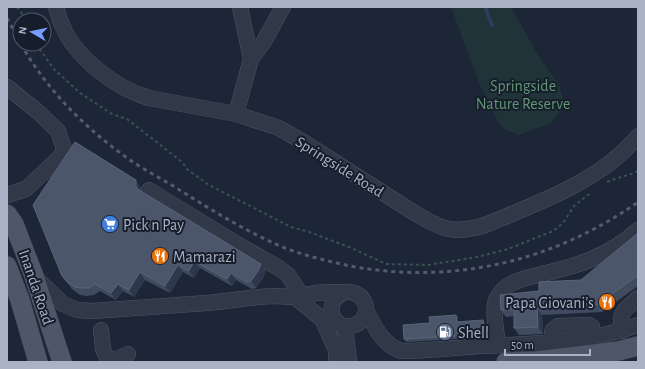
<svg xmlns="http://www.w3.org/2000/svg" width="645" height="369" font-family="'Alegreya Sans',sans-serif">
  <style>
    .green { fill: #1f3338 }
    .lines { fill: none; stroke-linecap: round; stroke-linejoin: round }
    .stream { stroke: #2d3d5d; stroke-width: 3.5 }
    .minor-casing { stroke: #4e5566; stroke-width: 16 }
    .major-casing { stroke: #3a4151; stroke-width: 20 }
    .path { stroke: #3c5055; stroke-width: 2; stroke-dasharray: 3 3; stroke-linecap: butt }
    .minor { stroke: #313847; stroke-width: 15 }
    .major { stroke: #4e5768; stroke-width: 19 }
    .rail { stroke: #525b6f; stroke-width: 3; stroke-dasharray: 4 4; stroke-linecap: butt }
    .wall { fill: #414b60 }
    .shaded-wall { fill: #2e374b }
    .building { fill: #4c566b; stroke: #5b6479 }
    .labels { text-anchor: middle; stroke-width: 4; stroke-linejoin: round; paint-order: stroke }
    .park-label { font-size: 16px; fill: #619672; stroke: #161d2b }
    .street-label { font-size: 16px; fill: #aab2c5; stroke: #161d2b }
    .poi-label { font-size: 16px; fill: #aab2c5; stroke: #161d2b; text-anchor: start }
  </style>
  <rect width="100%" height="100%" fill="#1d2637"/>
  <polygon class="green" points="451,7 511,7 538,55 559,85 565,106 551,123 519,135 504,129 497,120 479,83"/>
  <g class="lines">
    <polyline class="stream" points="485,7 492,25"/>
    <defs>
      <g id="minor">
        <path d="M56 7C58 13 59 19 62 25 76 58 115 88 149 98L236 114 279 128 305 143 413 212C441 229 453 235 485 225 538 203 601 181 638 136"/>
        <polyline points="240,7 251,59"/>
        <polyline points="7,87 37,111 58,131 64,149 61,156 26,189 7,195"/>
        <polyline points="236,114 251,59 263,43 283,7"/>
        <polyline points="149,190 242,247 279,268 288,275 302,296"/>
        <path d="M34 276 63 304 77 310 92 311C130 308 168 306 207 303 229 301 251 297 273 296 280 296 287 297 294 297 301 297 308 295 315 293 324 292 333 292 342 292 346 292 351 291 354 293 364 296 369 308 364 317 362 321 359 324 355 325 334 334 320 302 345 292"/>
        <polyline points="295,297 322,319 336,350 336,362"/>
        <path d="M366 310C375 327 382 344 401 351 427 351 454 348 480 346 533 344 588 343 638 325"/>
        <polyline points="345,326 349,362"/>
        <polyline points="101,330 103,349 107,358 114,360 128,354"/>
        <path d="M622 331C618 310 625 311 638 298"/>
        <polyline points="552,342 552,331 558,326 589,325 592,327 593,338"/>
        <path d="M498 345C497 334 492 310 496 300 505 278 534 277 554 271 566 268 580 264 592 259 608 252 625 242 638 230"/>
      </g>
      <g id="major">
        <polyline points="7,214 14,224 34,276 62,362"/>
        <polyline points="7,266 20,300 38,362"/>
        <polyline points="506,362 536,361 618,351 638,346"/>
      </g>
    </defs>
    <use href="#minor" class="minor-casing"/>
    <use href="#major" class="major-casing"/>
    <g class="path">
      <polyline points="17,7 27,20"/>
      <polyline points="36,44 54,69 80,93 112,114 127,119 182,162 188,170 209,185 291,227 309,232 349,247 386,264 428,265 477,257 508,249 553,231 563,223 574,206 589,194"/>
      <path d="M607 182C618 177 628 176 638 171"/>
    </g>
    <use href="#minor" class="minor"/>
    <use href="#major" class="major"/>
    <g class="rail">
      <polyline points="7,18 20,42"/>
      <path d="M21 44C48 92 88 131 133 162 145 170 158 177 170 184 207 207 244 231 285 248 306 256 328 261 350 266 452 285 553 262 638 202"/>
    </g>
  </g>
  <g class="wall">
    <polygon points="141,188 141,191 261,264 266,271 263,278 256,288 252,289 236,280 232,286 200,268 194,278 183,272 170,293 145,280 134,297 123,291 116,300 100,291 94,295 87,296 80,295 72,289 62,276"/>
    <polygon points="638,233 638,286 602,312 542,315 543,334 519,335 514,328 514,316 506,317 501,310 539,291 581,280"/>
    <polygon points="456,315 458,317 458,322 485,323 486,337 406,342 404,339 430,323"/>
  </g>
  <g class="shaded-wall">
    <polygon points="136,180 141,188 141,194 136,187"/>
    <polygon points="194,261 200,268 194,278 189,271"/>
    <polygon points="261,264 266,271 263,278 256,288 251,281"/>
    <polygon points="178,265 183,272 170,293 165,286"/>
    <polygon points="140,272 145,280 134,297 129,290"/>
    <polygon points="231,273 236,280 232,286 227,279"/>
    <polygon points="118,284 123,291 116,300 111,293"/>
    <polygon points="537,308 542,315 543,334 538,327"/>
    <polygon points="456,315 458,317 458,325 457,322"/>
    <polygon points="483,320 485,323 486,337 485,334"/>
  </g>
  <g class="building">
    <polygon points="75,142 136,180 136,187 139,190 261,264 258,271 251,281 247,282 231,273 227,279 194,261 189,271 178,265 165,286 140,272 129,290 118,284 111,293 95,284 89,288 81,288 75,287 67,282 62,276 33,205"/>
    <polygon points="638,233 638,275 597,305 537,308 538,327 514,328 514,309 501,310 500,295 539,291 539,282 581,280"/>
    <polygon points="456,315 457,322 483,320 485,334 404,339 403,325 430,323 429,317"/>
  </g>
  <defs>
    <symbol id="supermarket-disc" viewBox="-11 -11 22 22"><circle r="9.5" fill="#3f7fe0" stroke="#161d2b"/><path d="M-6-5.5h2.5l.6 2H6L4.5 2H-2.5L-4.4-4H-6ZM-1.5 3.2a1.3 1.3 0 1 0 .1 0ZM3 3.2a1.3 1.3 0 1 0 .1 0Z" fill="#fff"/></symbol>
    <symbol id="restaurant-disc" viewBox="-11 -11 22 22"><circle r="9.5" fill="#e8710a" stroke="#161d2b"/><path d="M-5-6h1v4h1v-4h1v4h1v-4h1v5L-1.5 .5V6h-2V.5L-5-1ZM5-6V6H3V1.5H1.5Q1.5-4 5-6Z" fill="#fff"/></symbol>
    <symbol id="fuel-disc" viewBox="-11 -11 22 22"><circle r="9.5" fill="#5c6f8a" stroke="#161d2b"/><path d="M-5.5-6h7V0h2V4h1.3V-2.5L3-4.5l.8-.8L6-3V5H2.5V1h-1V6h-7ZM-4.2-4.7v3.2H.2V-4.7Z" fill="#fff"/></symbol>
  </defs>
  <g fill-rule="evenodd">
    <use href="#supermarket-disc" x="100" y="214" width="20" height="20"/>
    <use href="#restaurant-disc" x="150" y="246" width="20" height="20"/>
    <use href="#restaurant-disc" x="597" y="292" width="20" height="20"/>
    <use href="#fuel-disc" x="435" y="322" width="20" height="20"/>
  </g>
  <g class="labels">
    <g class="park-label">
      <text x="523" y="91">Springside<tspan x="523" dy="18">Nature Reserve</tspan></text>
    </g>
    <g class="street-label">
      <text transform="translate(340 166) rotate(32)" y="6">Springside Road</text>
      <text transform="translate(37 287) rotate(71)" y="6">Inanda Road</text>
    </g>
    <g class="poi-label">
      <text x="123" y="230">Pick n Pay</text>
      <text x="173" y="262">Mamarazi</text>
      <text x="594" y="308" text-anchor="end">Papa Giovani's</text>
      <text x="458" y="338">Shell</text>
    </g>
  </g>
  <rect width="645" height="369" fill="none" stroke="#aab2c5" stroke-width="16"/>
  <g transform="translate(32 32) rotate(279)"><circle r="19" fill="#161d2b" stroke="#515969"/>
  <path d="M0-3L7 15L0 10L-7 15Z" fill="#759eff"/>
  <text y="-6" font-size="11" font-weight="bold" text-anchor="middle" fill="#aab2c5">N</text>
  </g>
  <path d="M505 349v6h85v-6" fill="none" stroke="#aab2c5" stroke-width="2"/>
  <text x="511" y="349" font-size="12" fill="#aab2c5" stroke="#161d2b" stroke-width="3" paint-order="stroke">50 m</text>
</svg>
